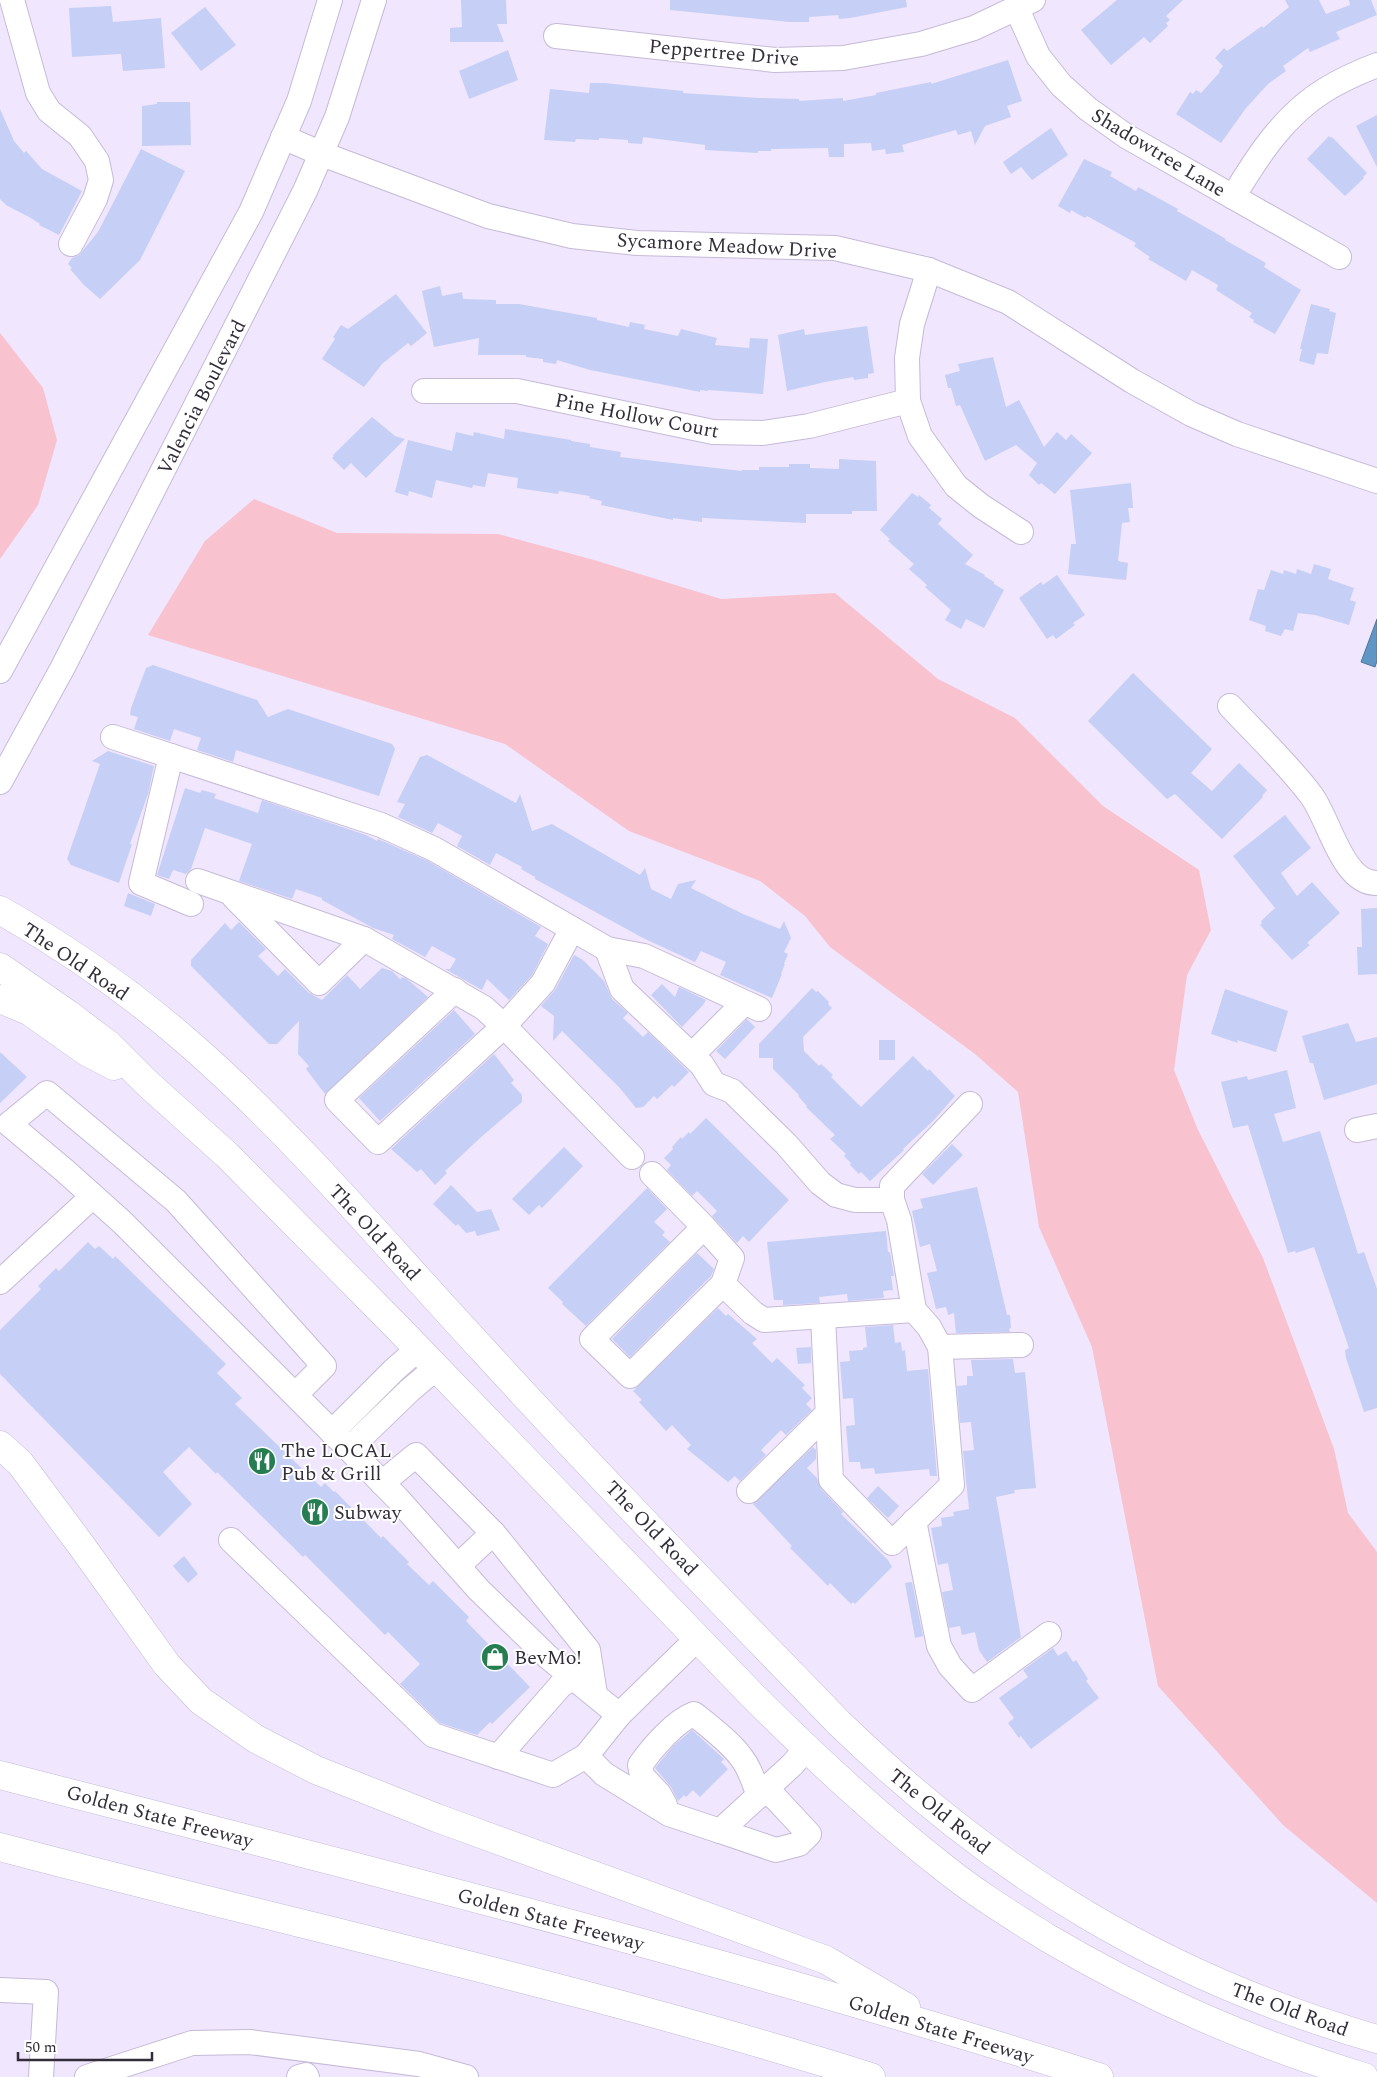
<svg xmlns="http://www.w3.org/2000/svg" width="1377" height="2077" font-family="Spectral,serif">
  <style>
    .green { fill: #f8c2ce }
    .water { fill: #6096c5; stroke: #52769b }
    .building { fill: #c6cff5 }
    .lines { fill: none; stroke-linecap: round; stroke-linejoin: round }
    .minor-casing { stroke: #c6bad7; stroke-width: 26 }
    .major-casing { stroke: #c6bad7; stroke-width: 29 }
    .highway-casing { stroke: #c6bad7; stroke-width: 29 }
    .minor { stroke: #fff; stroke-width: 24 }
    .major { stroke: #fff; stroke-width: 28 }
    .highway { stroke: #fff; stroke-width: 28 }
    .labels { text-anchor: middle; stroke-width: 4; stroke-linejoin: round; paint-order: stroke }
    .street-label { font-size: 20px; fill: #322d38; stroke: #fff }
    .poi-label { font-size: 20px; fill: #322d38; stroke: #fff; text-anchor: start }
  </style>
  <rect width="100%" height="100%" fill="#f0e6fe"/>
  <g class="green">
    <polygon points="0,333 43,388 57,440 38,505 0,559"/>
    <polygon points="254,499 337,533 498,534 594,560 721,599 835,593 938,679 1015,718 1103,806 1199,870 1211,930 1187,975 1174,1070 1198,1130 1263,1258 1334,1449 1348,1513 1377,1552 1377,1903 1283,1825 1158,1686 1092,1347 1039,1227 1018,1092 975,1054 830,947 805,916 760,881 629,831 505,744 148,635 205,541"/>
  </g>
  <polygon class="water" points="1377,619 1377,661 1375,667 1361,662"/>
  <g class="building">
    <polygon points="461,0 506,0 507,24 497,24 504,42 450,42 450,28 462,27"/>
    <polygon points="670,0 906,0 907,7 850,18 839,19 838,15 809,17 809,22 790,22 670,10"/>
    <polygon points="1117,0 1183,0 1166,16 1170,20 1166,23 1168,26 1150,43 1144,37 1111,65 1081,30"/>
    <polygon points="1285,0 1319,0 1326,14 1350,5 1349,0 1371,0 1377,15 1336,32 1340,39 1310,52 1308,48 1283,66 1286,71 1268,84 1246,108 1221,143 1176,114 1190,92 1193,94 1196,90 1201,93 1220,72 1219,71 1223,66 1215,58 1224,48 1227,51 1262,26 1263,28 1289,7"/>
    <polygon points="111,6 113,22 161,18 165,68 123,71 121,54 72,57 69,8"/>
    <polygon points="205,7 236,45 201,71 171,33"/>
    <polygon points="508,50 518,80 469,99 459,71"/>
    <polygon points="1008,60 1022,101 1007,106 1011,117 985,126 975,145 971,131 958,135 956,130 902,145 904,152 886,154 885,149 872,151 871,143 844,144 844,157 829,157 828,148 771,149 771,151 758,151 758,153 705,150 705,145 643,137 642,144 628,143 628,140 599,138 599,140 576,139 575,142 544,140 550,89 589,93 590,83 604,83 683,91 683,93 760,98 799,99 799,101 843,98 843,101 876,95 876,93 931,82 931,84"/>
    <polygon points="157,102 190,102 191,145 142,146 142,106 157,104"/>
    <polygon points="0,109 14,141 24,153 26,151 42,169 82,191 59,235 39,225 40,224 31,218 6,205 0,199"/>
    <polygon points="1377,115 1377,167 1356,126"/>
    <polygon points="1051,128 1068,155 1032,180 1021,167 1011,174 1003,162"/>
    <polygon points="1329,136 1331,138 1332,137 1367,173 1363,177 1364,178 1345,196 1307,159"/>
    <polygon points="141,149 185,171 140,260 100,299 84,285 70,269 72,268 68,264 72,258 79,255 98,232"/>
    <polygon points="1084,159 1112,172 1110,176 1136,191 1138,187 1178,209 1177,211 1226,239 1225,240 1266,263 1264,267 1301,290 1275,334 1253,322 1254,320 1249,317 1252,313 1216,290 1218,285 1192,270 1186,281 1148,259 1150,257 1134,246 1136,243 1087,216 1085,218 1071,210 1070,213 1058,206"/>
    <polygon points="440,286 442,296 462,292 463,299 496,300 496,304 519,304 597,318 597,320 629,327 630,322 645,325 644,329 678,336 681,329 717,338 715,345 749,348 750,338 768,339 763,394 708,390 708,391 700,390 700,392 590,370 557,360 556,364 543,362 543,359 526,357 526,355 478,355 479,338 434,347 422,291"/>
    <polygon points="396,294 427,333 411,346 408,343 382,364 364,387 322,359 335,339 333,337 341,325 348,329"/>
    <polygon points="1311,304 1330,309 1329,311 1336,313 1328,354 1317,353 1314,365 1299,361 1302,349 1300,349"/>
    <polygon points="867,326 874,373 868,374 868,378 854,380 853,377 825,382 787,391 778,335 804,329 805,335"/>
    <polygon points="993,357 1006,407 1019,400 1044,447 1057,432 1066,440 1071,434 1092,453 1055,494 1041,483 1039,485 1029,475 1037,463 1016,445 985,461 960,405 956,406 951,388 948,388 945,375 960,371 958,364"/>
    <polygon points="372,417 395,436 405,439 366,478 351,463 344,470 332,458 334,456 333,455"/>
    <polygon points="505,429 571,440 571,441 590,444 590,447 621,452 620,457 742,471 742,470 759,470 759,467 789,467 789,464 810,464 810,468 839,469 839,459 876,461 877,511 852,511 852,514 806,514 806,523 702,518 702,522 673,518 673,520 601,505 602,501 589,498 590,496 559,491 558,494 517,488 518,478 488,473 485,487 473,485 472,488 436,480 432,498 409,491 408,496 395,492 408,440 452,451 456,432 473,436 474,432 504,439"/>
    <polygon points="1131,483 1133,508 1128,508 1130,522 1122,523 1118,561 1128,563 1126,580 1068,574 1071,544 1076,544 1070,490"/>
    <polygon points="912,493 918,497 919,495 931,505 929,508 942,519 938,524 973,555 965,564 985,575 984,576 994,582 994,584 1004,590 984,628 966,619 961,629 945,620 951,610 925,587 927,585 909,569 914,564 888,541 890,539 880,530"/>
    <polygon points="1314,564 1331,569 1328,579 1354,588 1350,600 1356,602 1349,625 1315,615 1298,613 1293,631 1285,629 1281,636 1265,631 1266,626 1249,620 1258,589 1264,590 1271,570 1283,574 1284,570 1296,574 1297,569 1311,574"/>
    <polygon points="1057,575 1085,615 1073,623 1075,625 1056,639 1053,635 1047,639 1019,598 1041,582 1043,585"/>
    <polygon points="153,665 257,700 268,717 288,709 392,744 395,749 379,796 236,750 233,762 197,750 201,738 174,729 170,741 134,729 138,717 130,715 131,708 146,668"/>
    <polygon points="1133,673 1212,749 1191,773 1212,791 1239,763 1267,790 1262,796 1263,797 1222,839 1175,794 1167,799 1088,721"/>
    <polygon points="108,751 154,766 148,794 130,844 132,844 119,883 71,865 67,859 100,764 92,761"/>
    <polygon points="427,755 516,803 520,794 532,831 552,824 640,875 645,868 651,889 671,899 678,884 696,880 691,888 743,914 780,929 784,921 791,938 784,952 788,954 784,964 785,964 781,974 782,974 772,998 720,975 726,962 701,951 695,962 643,938 535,879 535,877 521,869 522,867 496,853 490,865 457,846 462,836 438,823 432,833 398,817 405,804 397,802 420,757"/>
    <polygon points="185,788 200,793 202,790 216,794 214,798 258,813 262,800 366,835 377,841 378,839 428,861 541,927 535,936 548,944 532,975 509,1000 487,979 482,990 445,969 450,969 456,959 432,946 425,957 392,939 394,935 373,928 322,900 322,898 296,889 292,899 239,881 252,844 205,828 191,869 186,874 173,870 169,879 157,875"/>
    <polygon points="1285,815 1311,848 1281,873 1297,896 1312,882 1340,913 1307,943 1310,945 1292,960 1260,925 1262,923 1261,921 1275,908 1233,856"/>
    <polygon points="128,893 155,904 151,916 124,906"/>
    <polygon points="1377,908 1377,974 1358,975 1357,947 1362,947 1361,909"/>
    <polygon points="239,922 266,949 258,956 278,976 285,969 309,993 322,1000 347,975 360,989 382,968 392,971 400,979 403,977 407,979 428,997 325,1094 306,1069 309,1066 298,1054 299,1021 277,1044 269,1044 191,966 191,960 225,923 231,930"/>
    <polygon points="574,955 583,960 604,981 612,999 628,1013 623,1018 643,1037 648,1032 689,1072 674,1087 672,1085 657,1099 654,1096 643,1107 636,1108 619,1087 562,1031 553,1041 554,1016 541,1006 555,990"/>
    <polygon points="662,984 675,997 679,987 706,1000 703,1005 682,1027 651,995"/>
    <polygon points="812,988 816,992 818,991 829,1002 828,1004 832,1008 803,1037 804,1051 819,1066 821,1064 833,1075 831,1077 861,1107 913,1056 928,1071 929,1069 955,1096 934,1120 903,1149 904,1150 870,1181 861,1172 859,1174 850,1165 851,1163 844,1156 846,1154 830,1139 835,1135 806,1107 807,1106 798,1096 799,1095 773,1069 773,1058 759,1058 759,1044"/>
    <polygon points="1225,989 1288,1011 1276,1052 1237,1040 1238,1043 1211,1034"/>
    <polygon points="454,1010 475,1034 380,1121 359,1098"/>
    <polygon points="747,1019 755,1027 725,1059 716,1051"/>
    <polygon points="1348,1023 1356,1042 1377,1037 1377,1084 1324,1100 1313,1063 1310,1063 1302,1036"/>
    <rect x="879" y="1040" width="16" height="20"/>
    <polygon points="0,1052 27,1077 0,1103"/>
    <polygon points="494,1054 514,1080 511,1083 522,1095 522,1102 480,1138 445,1171 447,1173 435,1185 421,1169 417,1172 391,1149"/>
    <polygon points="1287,1070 1296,1108 1274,1114 1283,1142 1320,1131 1358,1254 1364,1252 1377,1289 1377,1408 1364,1412 1346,1358 1345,1350 1349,1348 1314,1247 1296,1253 1295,1251 1288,1253 1248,1125 1233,1128 1221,1082 1247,1076 1248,1080"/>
    <polygon points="706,1118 789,1200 749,1242 743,1236 737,1243 712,1216 717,1211 697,1191 692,1196 667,1170 671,1165 664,1158 673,1149 672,1147 681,1137 682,1139 689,1132 690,1134"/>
    <polygon points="952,1144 963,1155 933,1185 922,1174"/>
    <polygon points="564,1147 583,1166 542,1208 539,1205 529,1215 512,1199"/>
    <polygon points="451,1185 477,1212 491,1209 500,1230 477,1236 475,1231 466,1233 458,1224 456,1226 433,1204"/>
    <polygon points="977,1187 1007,1315 1010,1315 1011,1328 1009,1329 1010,1332 956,1333 954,1313 948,1315 946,1307 936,1309 927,1273 937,1271 930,1244 920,1247 912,1211 923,1208 920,1199"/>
    <polygon points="647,1188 667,1209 654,1222 665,1232 662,1235 670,1242 586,1326 562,1304 563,1302 548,1288"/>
    <polygon points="886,1231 888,1252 890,1252 894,1276 891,1276 893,1290 883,1291 884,1298 848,1301 847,1294 819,1297 820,1303 783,1305 783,1300 774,1300 767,1242"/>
    <polygon points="88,1242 95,1249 99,1246 113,1259 115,1256 226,1364 217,1373 242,1398 235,1404 321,1487 325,1483 334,1492 335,1491 381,1538 383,1536 409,1562 407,1564 429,1585 433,1581 469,1617 466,1621 530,1687 492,1724 490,1722 477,1735 440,1723 400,1684 420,1664 388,1632 385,1635 305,1555 303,1557 217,1472 216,1474 189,1447 163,1472 192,1504 159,1537 0,1374 0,1330 41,1289 38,1286 56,1268 59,1271"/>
    <polygon points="697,1253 714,1269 711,1276 630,1357 612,1339"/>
    <polygon points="718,1308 726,1316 728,1314 757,1339 752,1343 772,1363 777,1358 805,1385 802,1388 812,1398 806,1404 812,1410 786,1435 781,1430 761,1450 766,1455 740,1481 735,1476 728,1482 687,1449 691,1445 672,1425 666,1431 639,1402 642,1400 633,1391"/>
    <polygon points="893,1325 895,1343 901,1342 902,1351 905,1350 907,1371 928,1369 937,1476 930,1476 929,1469 875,1474 874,1468 861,1469 860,1462 849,1462 846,1426 855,1425 853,1398 843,1399 840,1362 850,1361 849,1351 863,1350 863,1348 867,1347 865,1327"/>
    <polygon points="811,1347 811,1363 798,1364 796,1348"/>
    <polygon points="1013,1359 1015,1373 1025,1372 1036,1488 1014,1490 1015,1493 996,1497 1021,1637 987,1662 979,1650 975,1632 962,1635 960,1626 949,1628 942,1592 953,1590 948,1563 938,1565 931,1528 942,1526 941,1518 954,1516 953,1512 969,1509 963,1451 974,1450 971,1422 960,1423 957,1386 967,1385 967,1376 973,1376 971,1360"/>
    <polygon points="813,1447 816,1450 816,1459 807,1468 817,1478 821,1489 843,1512 841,1514 888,1560 892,1567 855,1604 853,1602 851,1604 830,1583 828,1586 790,1548 792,1546 753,1504"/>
    <polygon points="878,1486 899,1506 888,1518 867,1498"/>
    <polygon points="184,1556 198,1574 188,1583 173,1566"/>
    <polygon points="912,1582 923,1636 915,1638 905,1583"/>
    <polygon points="1053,1648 1058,1656 1066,1651 1073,1662 1076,1660 1088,1679 1086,1681 1099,1698 1031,1749 1021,1736 1019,1738 1008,1723 1014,1718 999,1698 1028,1677 1023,1670"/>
    <polygon points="692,1730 724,1759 721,1762 728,1769 700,1797 693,1790 686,1797 684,1795 678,1801 671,1787 655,1768 674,1745"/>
  </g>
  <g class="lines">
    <defs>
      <g id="minor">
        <polyline points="12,0 38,93 49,111 80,136 97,161 101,180 95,199 71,244"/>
        <polyline points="1017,9 1038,56 1061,85 1088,109 1126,136 1339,257"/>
        <polyline points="556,36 775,60 843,58 921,44 974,28 1033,0"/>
        <polyline points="283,137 322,154 488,216 572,236 637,243 835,248 929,270 1008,302 1132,381 1191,414 1237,434 1377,481"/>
        <path d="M1233 197C1257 157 1284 115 1325 90 1341 80 1359 72 1377 65"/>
        <polyline points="929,270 912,324 907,358 908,401 920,436 956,486 981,506 1021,532"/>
        <polyline points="424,391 517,391 713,432 763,433 809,426 908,401"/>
        <polyline points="0,671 251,212 299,101 330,0"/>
        <path d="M1230 706C1257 735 1287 763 1311 795 1329 818 1342 884 1377 883"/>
        <polyline points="113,737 381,825 434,849 607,949 644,956 759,1009"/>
        <polyline points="171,756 141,883 191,904"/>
        <polyline points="0,782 63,667 305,191 337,117 374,0"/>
        <polyline points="198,881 364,939 484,1008 504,1026 632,1157"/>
        <polyline points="234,897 319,983 364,939"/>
        <polyline points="607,949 622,989 702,1065 714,1084 732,1091 786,1144 820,1183 836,1195 855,1200 892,1200"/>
        <polyline points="455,990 337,1100 378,1142 504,1026 543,983 572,929"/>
        <polyline points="692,1055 744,1003"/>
        <polyline points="1357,1130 1377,1126"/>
        <polyline points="652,1174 704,1227 732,1258 723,1284 630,1376 592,1339 704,1227"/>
        <polyline points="0,1282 93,1196"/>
        <polyline points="723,1284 753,1313 764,1320 914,1310"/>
        <polyline points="823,1317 831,1480 892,1543 952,1485 940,1347 929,1327 914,1310 899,1220 892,1200 892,1186 970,1104"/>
        <polyline points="940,1347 1021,1345"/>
        <polyline points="295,1395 324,1366 176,1201 47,1093 9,1124 64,1170 122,1222 349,1449 397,1498 479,1590 548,1657 619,1715 586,1756"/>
        <polyline points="332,1432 394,1370 418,1349"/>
        <polyline points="349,1449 410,1390 436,1368"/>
        <polyline points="382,1483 416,1455 495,1535 588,1650 595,1694"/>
        <polyline points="749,1491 827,1414"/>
        <polyline points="914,1521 939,1646 950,1666 972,1690 1049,1634"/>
        <polyline points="231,1540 433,1735 553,1775 586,1756 604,1774 669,1814 720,1831 792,1765 806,1749"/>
        <polyline points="458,1566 493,1533"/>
        <polyline points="619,1715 697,1639"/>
        <polyline points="498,1757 561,1685 575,1677"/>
        <path d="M665 1805 659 1794 642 1776 640 1765C652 1748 675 1721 694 1714 709 1726 730 1742 741 1757 750 1768 754 1783 759 1796"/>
        <polyline points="720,1831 776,1850 799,1844 809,1834 767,1789"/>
        <polyline points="0,1990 46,1992 41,2077"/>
        <polyline points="87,2077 192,2043 250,2042 419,2064 466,2077"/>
        <polyline points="299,2077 306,2075 307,2077"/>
      </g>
      <g id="major">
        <path d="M0 910C68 949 133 994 192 1046 297 1138 390 1250 485 1352 600 1478 720 1600 839 1723 997 1876 1165 1978 1377 2039"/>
        <path d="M0 967 68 1014 109 1045 148 1084 227 1155 398 1328 752 1695C813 1756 875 1814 943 1867 975 1893 1011 1915 1046 1937 1149 1998 1250 2042 1364 2077"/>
        <polyline points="0,999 29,1011 87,1052 114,1066"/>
      </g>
      <g id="highway">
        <polyline points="0,1445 20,1463 81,1545 167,1665 201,1701 256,1739 316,1770 437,1818 826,1960 906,2007"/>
        <path d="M0 1775C368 1870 737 1962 1099 2077"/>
        <path d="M0 1847C290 1924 585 1987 871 2077"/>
      </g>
    </defs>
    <use href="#minor" class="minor-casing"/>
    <use href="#major" class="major-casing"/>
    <use href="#highway" class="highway-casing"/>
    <use href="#minor" class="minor"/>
    <use href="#major" class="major"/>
    <use href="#highway" class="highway"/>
  </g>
  <defs>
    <symbol id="restaurant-disc" viewBox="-11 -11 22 22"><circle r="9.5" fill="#257d51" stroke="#fff"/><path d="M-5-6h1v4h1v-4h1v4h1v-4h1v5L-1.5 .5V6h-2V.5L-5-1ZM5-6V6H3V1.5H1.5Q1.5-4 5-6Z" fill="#fff"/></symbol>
    <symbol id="shop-disc" viewBox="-11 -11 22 22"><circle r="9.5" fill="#257d51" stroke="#fff"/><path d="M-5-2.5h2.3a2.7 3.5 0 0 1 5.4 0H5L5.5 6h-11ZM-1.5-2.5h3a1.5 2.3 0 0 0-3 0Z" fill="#fff"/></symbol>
  </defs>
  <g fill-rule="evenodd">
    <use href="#restaurant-disc" x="246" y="1445" width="32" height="32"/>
    <use href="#restaurant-disc" x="299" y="1496" width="32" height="32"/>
    <use href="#shop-disc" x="479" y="1641" width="32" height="32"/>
  </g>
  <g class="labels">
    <g class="street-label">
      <text transform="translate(724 52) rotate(5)" y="7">Peppertree Drive</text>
      <text transform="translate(1159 152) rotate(31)" y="7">Shadowtree Lane</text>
      <text transform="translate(727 245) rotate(3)" y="7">Sycamore Meadow Drive</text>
      <text transform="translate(201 397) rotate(-63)" y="7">Valencia Boulevard</text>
      <text transform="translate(637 415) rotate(11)" y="7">Pine Hollow Court</text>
      <text transform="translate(76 961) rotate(34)" y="7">The Old Road</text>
      <text transform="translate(375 1232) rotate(47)" y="7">The Old Road</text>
      <text transform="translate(652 1528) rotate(46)" y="7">The Old Road</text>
      <text transform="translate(940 1811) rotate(39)" y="7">The Old Road</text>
      <text transform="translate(160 1816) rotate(15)" y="7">Golden State Freeway</text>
      <text transform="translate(551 1919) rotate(15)" y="7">Golden State Freeway</text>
      <text transform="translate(1290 2009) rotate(20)" y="7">The Old Road</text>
      <text transform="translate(941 2029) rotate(17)" y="7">Golden State Freeway</text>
    </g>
    <g class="poi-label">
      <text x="281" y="1457">The LOCAL<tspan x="281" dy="23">Pub &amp; Grill</tspan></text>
      <text x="334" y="1519">Subway</text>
      <text x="514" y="1664">BevMo!</text>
    </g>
  </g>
  <path d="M18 2052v8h134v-8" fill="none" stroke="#322d38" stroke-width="2.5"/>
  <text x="25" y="2052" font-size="15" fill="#322d38" stroke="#ffffff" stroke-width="4" paint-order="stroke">50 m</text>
</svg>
